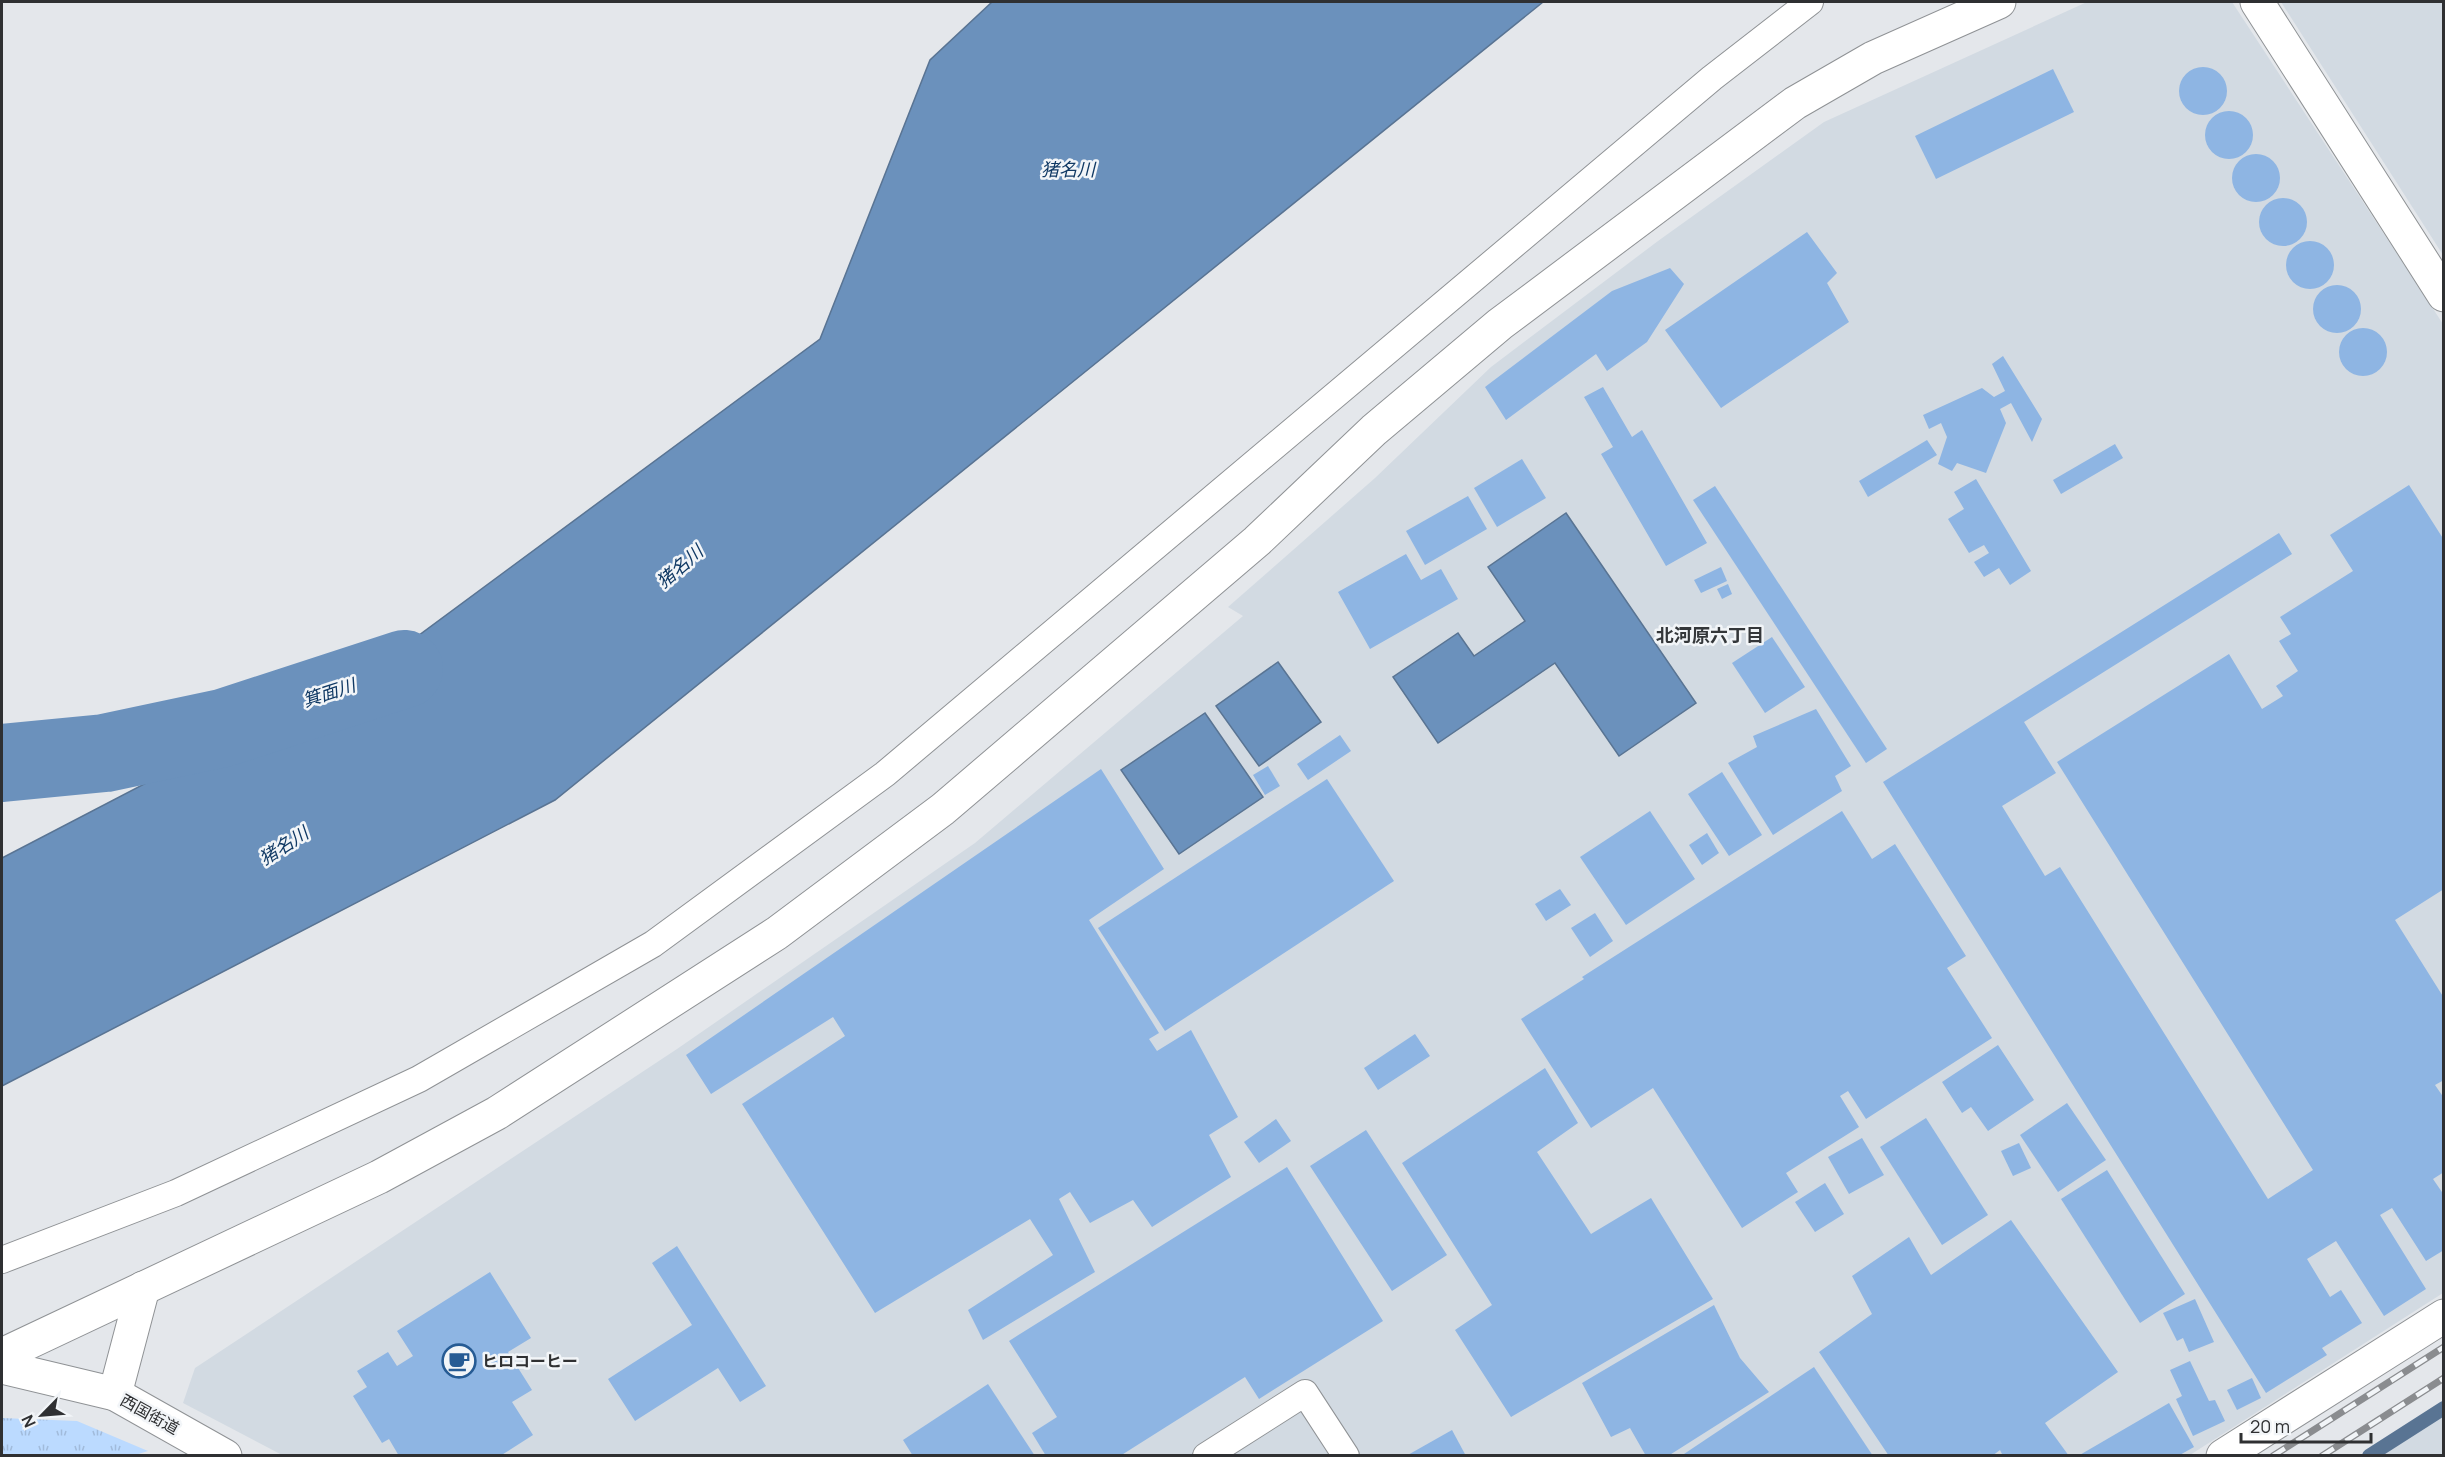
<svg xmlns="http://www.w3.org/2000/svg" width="2445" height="1457" font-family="Manrope,'Noto Sans JP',sans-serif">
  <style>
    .built { fill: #d2dae2 }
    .grass { fill: url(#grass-tufts) }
    .water { fill: #6b91bc; stroke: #597493; stroke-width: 1.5 }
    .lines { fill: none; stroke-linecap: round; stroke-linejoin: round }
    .stream { stroke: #597493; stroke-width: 14 }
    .river { stroke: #6b91bc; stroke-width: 78 }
    .building { fill: #8eb5e3 }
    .service-casing { stroke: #8f9295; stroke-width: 28 }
    .pedestrian-casing { stroke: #8f9295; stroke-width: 35 }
    .minor-casing { stroke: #8f9295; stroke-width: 35 }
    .tertiary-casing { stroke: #8f9295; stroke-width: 35 }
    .service { stroke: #fff; stroke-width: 26 }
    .pedestrian { stroke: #fff; stroke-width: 33 }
    .minor { stroke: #fff; stroke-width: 33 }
    .tertiary { stroke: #fff; stroke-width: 33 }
    .rail-casing { stroke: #8a8c8f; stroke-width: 7 }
    .rail { stroke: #f2f5f8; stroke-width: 4.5; stroke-dasharray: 14; stroke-linecap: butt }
    .labels { text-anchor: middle; stroke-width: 5; stroke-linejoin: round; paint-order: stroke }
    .poi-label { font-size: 16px; font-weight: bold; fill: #2f3032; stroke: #f2f5f8; text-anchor: start }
    .street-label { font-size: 16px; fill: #2f3032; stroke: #f2f5f8 }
    .water-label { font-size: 18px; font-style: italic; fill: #103964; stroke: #f2f5f8 }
    .neighbourhood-label { font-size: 18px; font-weight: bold; fill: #34373a; stroke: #f2f5f8 }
  </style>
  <defs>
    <pattern id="grass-tufts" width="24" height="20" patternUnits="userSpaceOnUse" patternTransform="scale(1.5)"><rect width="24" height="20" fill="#bbdaff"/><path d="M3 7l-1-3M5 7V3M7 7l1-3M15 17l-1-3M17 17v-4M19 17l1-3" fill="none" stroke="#a1bbdb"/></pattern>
  </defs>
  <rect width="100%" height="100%" fill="#e4e7eb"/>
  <g class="built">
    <polygon points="2087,2 2232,2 2443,324 2443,1293 2190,1455 284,1456 183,1403 195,1368 677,1049 975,843 1243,616 1228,607 1375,478 1491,367 1658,241 1824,122"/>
    <polygon points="2281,2 2443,2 2443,255"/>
    <polygon points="2443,1416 2443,1455 2383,1455"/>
  </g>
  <polygon class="grass" points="2,1418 77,1421 148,1451 132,1456 2,1455"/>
  <g class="water">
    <polygon points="992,2 1543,2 555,800 2,1086 2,858 392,655 820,339 930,60"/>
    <polygon points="1566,513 1696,703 1619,756 1555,663 1438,743 1393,677 1458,633 1474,656 1525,621 1488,567"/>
    <polygon points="1278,662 1321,722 1259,766 1216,706"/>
    <polygon points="1205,713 1263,797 1179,854 1121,770"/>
  </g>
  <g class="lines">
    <polyline class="stream" points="2369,1456 2444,1408"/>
    <polyline class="river" points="2,763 105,753 223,728 404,669"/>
  </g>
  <g class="building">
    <circle cx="2203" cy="91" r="24"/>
    <polygon points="2053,69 2074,112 1936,179 1915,136"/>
    <circle cx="2229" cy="135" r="24"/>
    <circle cx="2256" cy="178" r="24"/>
    <circle cx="2283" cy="222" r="24"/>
    <polygon points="1807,232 1837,273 1827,283 1849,322 1721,408 1665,330"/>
    <circle cx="2310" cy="265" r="24"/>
    <polygon points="1670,268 1684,284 1647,342 1607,371 1596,354 1506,420 1485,387 1612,291"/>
    <circle cx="2337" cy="309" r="24"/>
    <circle cx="2363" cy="352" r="24"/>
    <polygon points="2003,356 2042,419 2032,442 2011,403 2000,409 2006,423 1986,473 1957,463 1952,471 1938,464 1947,437 1941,423 1929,429 1923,415 1982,388 1994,397 2005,391 1992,364"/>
    <polygon points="1603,387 1632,437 1642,430 1707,543 1666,566 1601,454 1613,447 1584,397"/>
    <polygon points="1927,440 1937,455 1868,497 1859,481"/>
    <polygon points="2115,444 2123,458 2061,494 2053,480"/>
    <polygon points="1522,459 1546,498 1497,527 1474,488"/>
    <polygon points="1976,479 2031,571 2010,585 1999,568 1984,577 1974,562 1989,553 1984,545 1969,553 1948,519 1964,509 1954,492"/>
    <polygon points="2409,485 2444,540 2444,889 2395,920 2444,998 2444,1080 2435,1085 2444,1098 2444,1172 2433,1179 2444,1195 2444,1250 2426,1261 2392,1208 2380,1215 2426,1289 2384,1316 2336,1241 2307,1259 2330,1297 2341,1290 2362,1323 2322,1348 2327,1355 2266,1393 1883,782 2279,533 2292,554 2024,722 2056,773 2002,806 2045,876 2060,867 2268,1199 2313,1170 2057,762 2229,654 2262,709 2283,696 2276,686 2298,671 2279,641 2291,634 2280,617 2353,571 2330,535"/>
    <polygon points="1715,486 1887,749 1866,763 1693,500"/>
    <polygon points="1468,496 1487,529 1425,565 1406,531"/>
    <polygon points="1406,554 1421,580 1441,569 1458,599 1370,649 1338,592"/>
    <polygon points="1721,567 1727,581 1701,593 1694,580"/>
    <polygon points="1728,584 1732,594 1722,599 1717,589"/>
    <polygon points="1772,637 1805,687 1765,713 1732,663"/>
    <polygon points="1816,709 1851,766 1835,776 1842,791 1773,835 1728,763 1757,747 1753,736"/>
    <polygon points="1340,735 1351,751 1308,780 1297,764"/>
    <polygon points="1268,766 1280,786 1265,795 1253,775"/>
    <polygon points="1101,769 1164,869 1089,920 1159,1033 1149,1039 1157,1051 1191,1030 1238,1117 1209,1135 1231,1177 1152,1227 1133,1200 1090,1223 1070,1192 1059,1199 1095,1272 983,1340 968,1310 1053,1255 1030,1219 875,1313 742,1104 845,1036 833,1017 711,1094 686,1055"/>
    <polygon points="1722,772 1762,835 1729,856 1688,794"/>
    <polygon points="1327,779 1394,881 1165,1031 1098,928"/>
    <polygon points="1650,811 1695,879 1626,925 1580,857"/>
    <polygon points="1842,811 1872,859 1895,844 1966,956 1947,968 1992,1038 1866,1119 1848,1091 1840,1096 1859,1127 1786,1173 1798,1192 1742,1228 1653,1088 1591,1128 1521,1019 1584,979 1582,977"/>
    <polygon points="1707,833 1719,853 1702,865 1689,845"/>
    <polygon points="1560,889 1571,905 1546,921 1535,904"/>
    <polygon points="1595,913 1613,941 1590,957 1571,928"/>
    <polygon points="1415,1034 1430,1056 1378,1090 1364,1068"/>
    <polygon points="1998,1045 2034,1100 1988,1131 1971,1107 1962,1113 1942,1082"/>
    <polygon points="1545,1068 1578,1123 1537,1152 1591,1234 1651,1198 1713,1299 1511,1417 1455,1330 1492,1305 1402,1163"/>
    <polygon points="2067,1103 2106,1160 2058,1192 2020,1135"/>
    <polygon points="1926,1118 1988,1215 1942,1245 1880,1147"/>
    <polygon points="1276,1119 1291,1141 1259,1163 1244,1142"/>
    <polygon points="1366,1130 1447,1255 1392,1291 1310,1166"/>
    <polygon points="1862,1138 1884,1175 1849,1194 1828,1157"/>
    <polygon points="2019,1143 2031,1168 2013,1176 2001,1151"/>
    <polygon points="1287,1167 1383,1321 1259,1399 1245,1377 1120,1456 1046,1456 1032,1433 1057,1417 1009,1341"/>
    <polygon points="2107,1170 2185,1294 2140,1323 2061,1199"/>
    <polygon points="1825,1183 1844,1214 1815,1232 1795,1202"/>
    <polygon points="2011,1220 2118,1372 2045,1423 2069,1456 2003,1456 2000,1450 1992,1456 1889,1456 1819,1352 1872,1314 1852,1276 1909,1237 1931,1275"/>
    <polygon points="677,1246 766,1386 740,1402 718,1368 635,1421 608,1379 692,1325 652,1263"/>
    <polygon points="490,1272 531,1338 508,1352 532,1390 512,1402 533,1435 500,1456 399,1456 389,1439 382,1443 353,1396 367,1387 357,1371 388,1352 397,1366 413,1356 397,1331"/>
    <polygon points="2195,1299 2214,1342 2189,1352 2183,1338 2177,1341 2163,1313"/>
    <polygon points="1714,1305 1740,1358 1769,1392 1668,1456 1646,1456 1630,1428 1611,1437 1582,1383"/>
    <polygon points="2190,1361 2209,1401 2215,1400 2225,1421 2193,1436 2176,1399 2182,1396 2170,1370"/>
    <polygon points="1814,1367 1873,1456 1681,1456"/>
    <polygon points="2252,1378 2261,1398 2237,1410 2227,1390"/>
    <polygon points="988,1384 1035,1456 913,1456 903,1440"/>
    <polygon points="2169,1403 2194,1447 2178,1456 2078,1456"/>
    <polygon points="1452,1430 1466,1456 1406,1456"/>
  </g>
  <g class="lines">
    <defs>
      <g id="service">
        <polyline points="2,1260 176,1193 419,1079 653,944 885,774 1712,78 1810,2"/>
        <polyline points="1206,1456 1305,1393 1346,1456"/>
      </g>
      <polyline id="pedestrian" points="2223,1456 2444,1316"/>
      <polyline id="minor" points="2257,2 2444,295"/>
      <g id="tertiary">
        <polyline points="2,1355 379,1177 497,1113 777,933 943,809 1257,541 1374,430 1500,324 1795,103 1873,58 1999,2"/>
        <polyline points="2,1367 115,1394 225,1456"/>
        <polyline points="115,1394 143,1288"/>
      </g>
    </defs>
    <use href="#service" class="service-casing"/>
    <use href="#pedestrian" class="pedestrian-casing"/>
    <use href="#minor" class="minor-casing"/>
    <use href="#tertiary" class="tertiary-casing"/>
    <use href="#service" class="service"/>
    <use href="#pedestrian" class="pedestrian"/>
    <use href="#minor" class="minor"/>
    <use href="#tertiary" class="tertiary"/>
    <defs>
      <g id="rail">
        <polyline points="2273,1456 2444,1347"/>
        <polyline points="2322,1456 2444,1378"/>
      </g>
    </defs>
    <use href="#rail" class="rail-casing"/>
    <use href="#rail" class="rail"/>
  </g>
  <defs>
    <symbol id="cafe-ring" viewBox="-11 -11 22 22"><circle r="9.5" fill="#f2f5f8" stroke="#265b94" stroke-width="1.5"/><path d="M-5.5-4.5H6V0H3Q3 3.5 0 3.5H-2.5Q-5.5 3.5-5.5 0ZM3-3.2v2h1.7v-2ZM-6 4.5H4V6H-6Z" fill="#265b94"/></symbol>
  </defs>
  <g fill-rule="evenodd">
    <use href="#cafe-ring" x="440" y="1342" width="38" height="38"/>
  </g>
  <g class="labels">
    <g class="poi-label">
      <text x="482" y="1367">ヒロコーヒー</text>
    </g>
    <g class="street-label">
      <text transform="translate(150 1414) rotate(29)" y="6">西国街道</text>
    </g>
    <g class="water-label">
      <text x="1068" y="176">猪名川</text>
      <text transform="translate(680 567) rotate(-41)" y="6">猪名川</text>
      <text transform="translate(329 693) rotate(-18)" y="6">箕面川</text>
      <text transform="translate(284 846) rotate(-33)" y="6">猪名川</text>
    </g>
    <g class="neighbourhood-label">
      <text x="1710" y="642">北河原六丁目</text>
    </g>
  </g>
  <rect width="2445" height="1457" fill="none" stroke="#2f3032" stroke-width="6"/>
  <g transform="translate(42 1415) rotate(245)" stroke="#f2f5f8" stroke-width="4.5" paint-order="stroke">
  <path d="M0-4.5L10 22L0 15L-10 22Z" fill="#2f3032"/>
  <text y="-9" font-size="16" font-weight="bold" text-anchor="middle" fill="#2f3032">N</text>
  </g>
  <path d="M2241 1433v9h130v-9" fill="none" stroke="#2f3032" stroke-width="3"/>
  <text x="2250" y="1433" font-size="18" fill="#2f3032" stroke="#f2f5f8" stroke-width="4.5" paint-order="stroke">20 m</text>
</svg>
